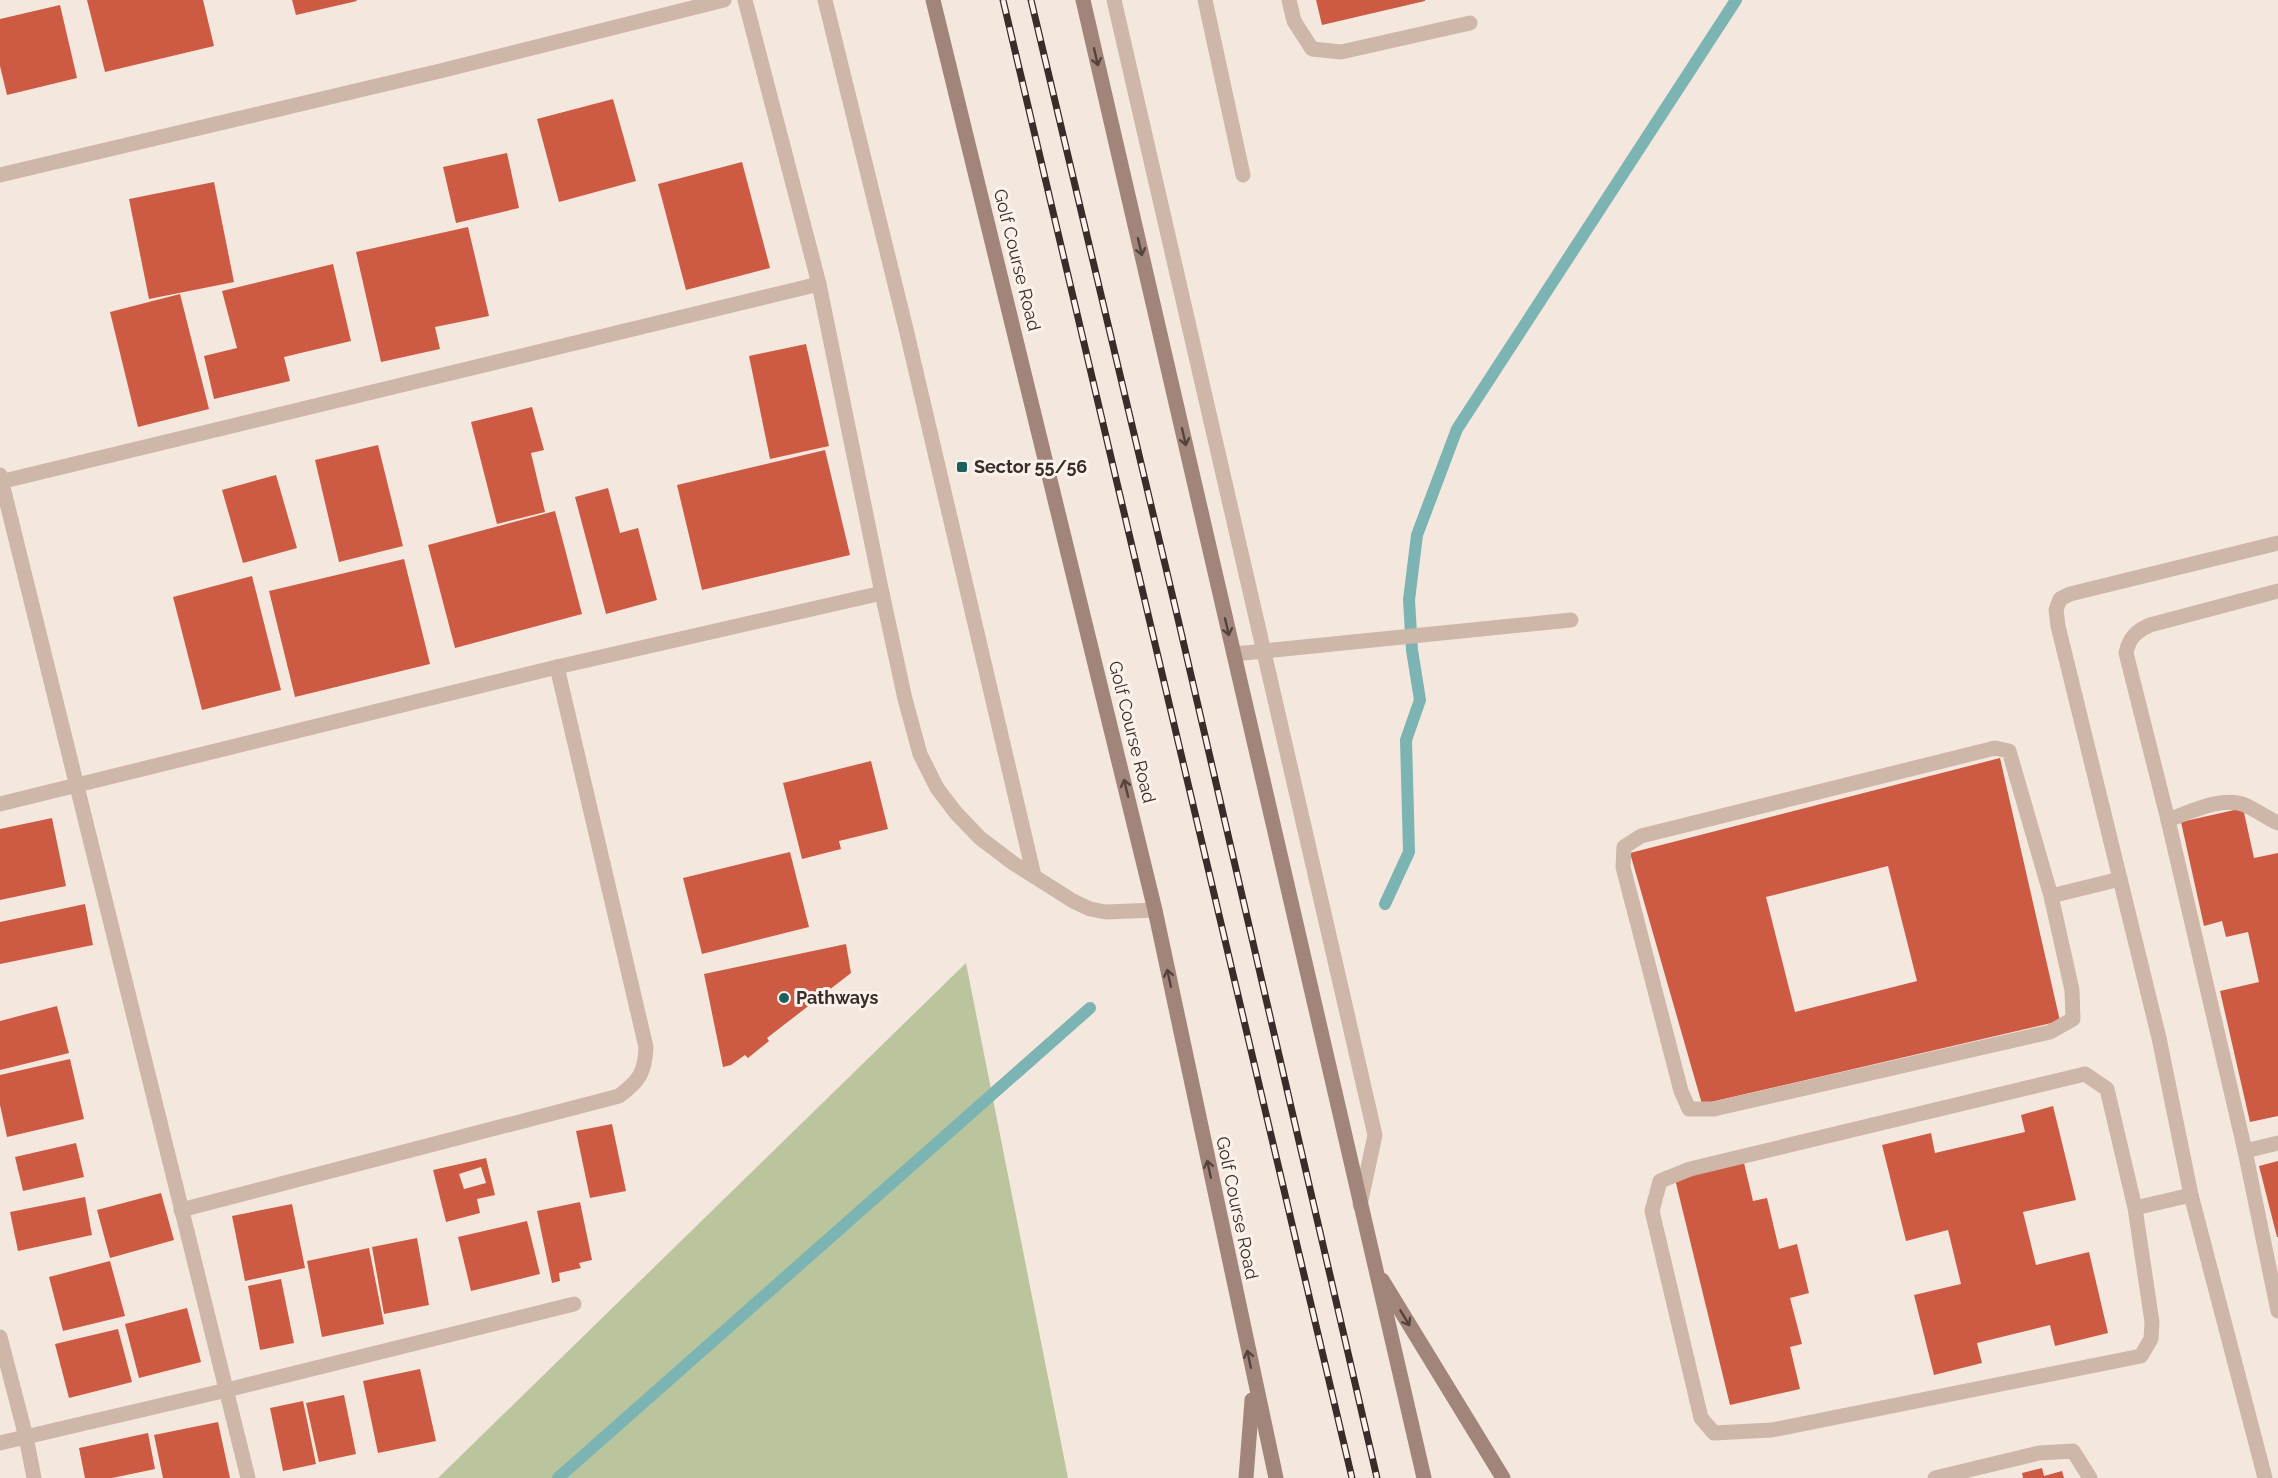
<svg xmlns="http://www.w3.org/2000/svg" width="2278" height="1478" font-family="Raleway,sans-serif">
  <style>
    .green { fill: #bac59d }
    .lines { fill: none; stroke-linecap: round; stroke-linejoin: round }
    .stream { stroke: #7bb4b2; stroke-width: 12 }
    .building { fill: #cd5a43; fill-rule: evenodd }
    .minor { stroke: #ceb7a9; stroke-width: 15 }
    .tertiary { stroke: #ceb7a9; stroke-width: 15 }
    .secondary { stroke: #a2857a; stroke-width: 15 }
    .rail-casing { stroke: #3a2d29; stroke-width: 7 }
    .rail { stroke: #fbf3eb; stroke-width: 4.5; stroke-dasharray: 14; stroke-linecap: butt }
    .oneway { stroke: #54433d }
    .poi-dot { fill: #1b5f5e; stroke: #fbf3eb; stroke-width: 2 }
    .labels { text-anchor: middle; stroke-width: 6; stroke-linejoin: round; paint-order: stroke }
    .street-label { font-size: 18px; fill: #3a2d29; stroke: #fbf3eb }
    .poi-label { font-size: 18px; font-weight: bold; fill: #3a2d29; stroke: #fbf3eb; text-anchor: start }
  </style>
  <rect width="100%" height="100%" fill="#f4e8de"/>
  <polygon class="green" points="966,963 1068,1478 437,1478 438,1478"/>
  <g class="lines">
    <g class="stream">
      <polyline points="1385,904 1409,852 1406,740 1420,700 1412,650 1409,600 1417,535 1457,429 1736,0"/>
      <polyline points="558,1478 1090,1008"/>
    </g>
  </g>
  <g class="building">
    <polygon points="87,0 203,0 214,46 105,72"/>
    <polygon points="292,0 356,0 357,1 296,15"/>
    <polygon points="1316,0 1425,0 1425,1 1322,25"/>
    <polygon points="60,5 77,78 7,95 0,66 0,19"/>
    <polygon points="613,99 636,181 559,202 537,119"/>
    <polygon points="507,153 519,208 456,223 443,167"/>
    <polygon points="742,162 770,268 686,290 658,184"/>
    <polygon points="214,182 234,282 149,299 129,199"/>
    <polygon points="468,227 489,316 435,327 440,349 381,362 356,252"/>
    <polygon points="333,264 351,341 284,357 290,381 214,399 204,356 237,348 222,291"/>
    <polygon points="180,294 209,409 138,427 110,312"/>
    <polygon points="806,344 829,446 770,459 749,356"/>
    <polygon points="532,407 544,450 531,453 545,512 497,524 471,422"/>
    <polygon points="378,445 403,546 339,562 315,460"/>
    <polygon points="825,450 850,555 702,590 677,485"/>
    <polygon points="276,475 297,548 243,563 222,490"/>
    <polygon points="608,488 620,533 638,528 657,600 606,614 575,497"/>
    <polygon points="555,511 582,614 455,648 428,545"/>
    <polygon points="404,559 430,664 295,697 269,591"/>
    <polygon points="252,576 281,690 202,710 173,597"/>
    <path d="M2000 758 2060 1021 1702 1104 1630 853ZM1888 866 1917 981 1795 1012 1766 897Z"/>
    <polygon points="871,761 888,829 839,841 841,849 802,859 783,783"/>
    <polygon points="2243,808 2254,858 2278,853 2278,1116 2250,1122 2220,991 2259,982 2248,932 2226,937 2222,921 2204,926 2181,822"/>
    <polygon points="52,818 66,886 0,900 0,829"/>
    <polygon points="790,852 809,927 702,954 683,878"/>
    <polygon points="85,904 93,945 0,964 0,922"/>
    <polygon points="846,944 851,973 767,1038 769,1041 748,1058 745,1055 731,1065 723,1067 704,974"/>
    <polygon points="57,1006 69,1053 0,1070 0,1021"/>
    <polygon points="70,1059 84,1119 7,1137 0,1105 0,1075"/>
    <polygon points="2053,1106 2076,1200 2023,1212 2036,1265 2089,1252 2108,1333 2055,1346 2050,1325 1977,1343 1982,1363 1934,1375 1914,1295 1961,1284 1948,1230 1906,1241 1882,1145 1931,1133 1935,1153 2025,1132 2021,1115"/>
    <polygon points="612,1124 626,1191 590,1198 576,1131"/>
    <polygon points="76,1143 84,1177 23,1191 15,1157"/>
    <path d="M486 1158 495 1195 477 1199 480 1213 446 1222 433 1170ZM481 1167 486 1183 464 1189 459 1174Z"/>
    <polygon points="2278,1161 2278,1237 2277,1237 2259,1166"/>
    <polygon points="1744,1163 1753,1201 1767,1198 1779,1249 1797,1244 1809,1293 1790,1298 1802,1344 1790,1347 1800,1389 1730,1405 1675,1179"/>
    <polygon points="161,1193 174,1240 110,1258 97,1210"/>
    <polygon points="85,1197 92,1235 18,1251 10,1212"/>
    <polygon points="580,1202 592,1260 579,1263 581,1268 559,1273 560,1281 552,1283 537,1211"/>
    <polygon points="292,1204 305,1268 245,1281 232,1216"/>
    <polygon points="527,1221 540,1274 471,1291 458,1237"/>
    <polygon points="417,1238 429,1305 384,1314 372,1247"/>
    <polygon points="369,1248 384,1324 322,1337 307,1261"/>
    <polygon points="110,1261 125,1316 63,1331 49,1277"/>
    <polygon points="281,1279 294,1343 260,1350 248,1286"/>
    <polygon points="187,1308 201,1362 139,1378 125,1324"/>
    <polygon points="118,1329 132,1382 69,1398 55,1344"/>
    <polygon points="420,1369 436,1441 378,1453 363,1381"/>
    <polygon points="344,1395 356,1454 319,1462 306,1403"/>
    <polygon points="303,1401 316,1464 283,1471 270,1408"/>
    <polygon points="218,1422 230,1478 163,1478 154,1435"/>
    <polygon points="148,1433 155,1469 112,1478 85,1478 79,1448"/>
    <polygon points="2042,1468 2044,1476 2062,1471 2064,1478 2023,1478 2022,1473"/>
  </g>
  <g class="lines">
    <g class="minor">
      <polyline points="745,0 819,284 882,593 905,699 920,754 937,788 956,813 980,838 1013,863 1073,901 1090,909 1106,912 1155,910"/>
      <polyline points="1205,0 1243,175"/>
      <polyline points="1289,0 1294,21 1312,49 1341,52 1470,23"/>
      <polyline points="0,475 248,1478"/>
      <polyline points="0,482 819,284"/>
      <path d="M2278 591 2150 625C2136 631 2129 638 2126 653L2168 820 2245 1151 2278 1311"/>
      <polyline points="1234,654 1571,620"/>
      <polyline points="0,804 557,667 882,593"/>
      <path d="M2168 820C2191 812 2221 796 2245 805 2256 810 2267 818 2278 823"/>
      <polyline points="2051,896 2009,751 1995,748 1641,836 1624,847 1623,867 1681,1091 1689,1109 1714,1109 2050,1032 2073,1019 2072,990 2051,896 2120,879"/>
      <polyline points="2245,1151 2278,1143"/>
      <polyline points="2135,1208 2107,1089 2085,1074 1690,1169 1660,1181 1652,1211 1701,1418 1714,1433 1772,1430 2141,1356 2151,1339 2152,1322 2135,1208 2191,1195"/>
      <path d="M181 1210 619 1096C639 1081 645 1073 646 1047L557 667"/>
      <polyline points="0,1337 26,1437 34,1478"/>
      <polyline points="0,1443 227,1390 574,1304"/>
      <polyline points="1935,1478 2039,1453 2073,1451 2090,1478"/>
      <polyline points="2265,1478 2191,1195 2159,1038 2058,626 2056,610 2060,599 2070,594 2278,543"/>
    </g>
    <g class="tertiary">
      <polyline points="825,0 906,329 1034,876"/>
      <polyline points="1114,0 1375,1135 1360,1205"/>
      <polyline points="0,175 440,71 724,0"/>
    </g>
    <g class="secondary">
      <polyline points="933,0 1155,910 1276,1478"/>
      <polyline points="1083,0 1424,1478"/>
      <polyline points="1382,1280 1503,1478"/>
      <polyline points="1246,1478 1252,1400"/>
    </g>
    <defs>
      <g id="rail">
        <polyline points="1003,0 1352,1478"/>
        <polyline points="1031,0 1178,619 1377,1478"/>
      </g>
    </defs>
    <use href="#rail" class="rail-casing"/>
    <use href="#rail" class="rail"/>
  </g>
  <defs><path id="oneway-shaft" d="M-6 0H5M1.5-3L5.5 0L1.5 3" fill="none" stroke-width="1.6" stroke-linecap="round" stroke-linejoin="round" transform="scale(1.5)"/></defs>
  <g class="oneway">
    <use href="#oneway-shaft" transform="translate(1096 57) rotate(77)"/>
    <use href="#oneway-shaft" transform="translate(1140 247) rotate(77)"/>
    <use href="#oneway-shaft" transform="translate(1184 437) rotate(77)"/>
    <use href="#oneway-shaft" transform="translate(1227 627) rotate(77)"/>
    <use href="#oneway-shaft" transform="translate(1126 788) rotate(-104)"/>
    <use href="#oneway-shaft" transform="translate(1169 978) rotate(-102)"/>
    <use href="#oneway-shaft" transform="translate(1209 1169) rotate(-102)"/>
    <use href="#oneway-shaft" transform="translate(1405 1318) rotate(59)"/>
    <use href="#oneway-shaft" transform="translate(1249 1359) rotate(-102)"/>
  </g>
  <g class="poi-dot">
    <rect x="956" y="461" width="12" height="12" rx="3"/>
    <circle cx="784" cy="998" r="6"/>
  </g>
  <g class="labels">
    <g class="street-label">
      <text transform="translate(1017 260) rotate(76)" y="6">Golf Course Road</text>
      <text transform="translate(1132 732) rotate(76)" y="6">Golf Course Road</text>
      <text transform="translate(1237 1208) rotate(78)" y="6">Golf Course Road</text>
    </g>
    <g class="poi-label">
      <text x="974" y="473">Sector 55/56</text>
      <text x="796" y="1004">Pathways</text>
    </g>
  </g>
</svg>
